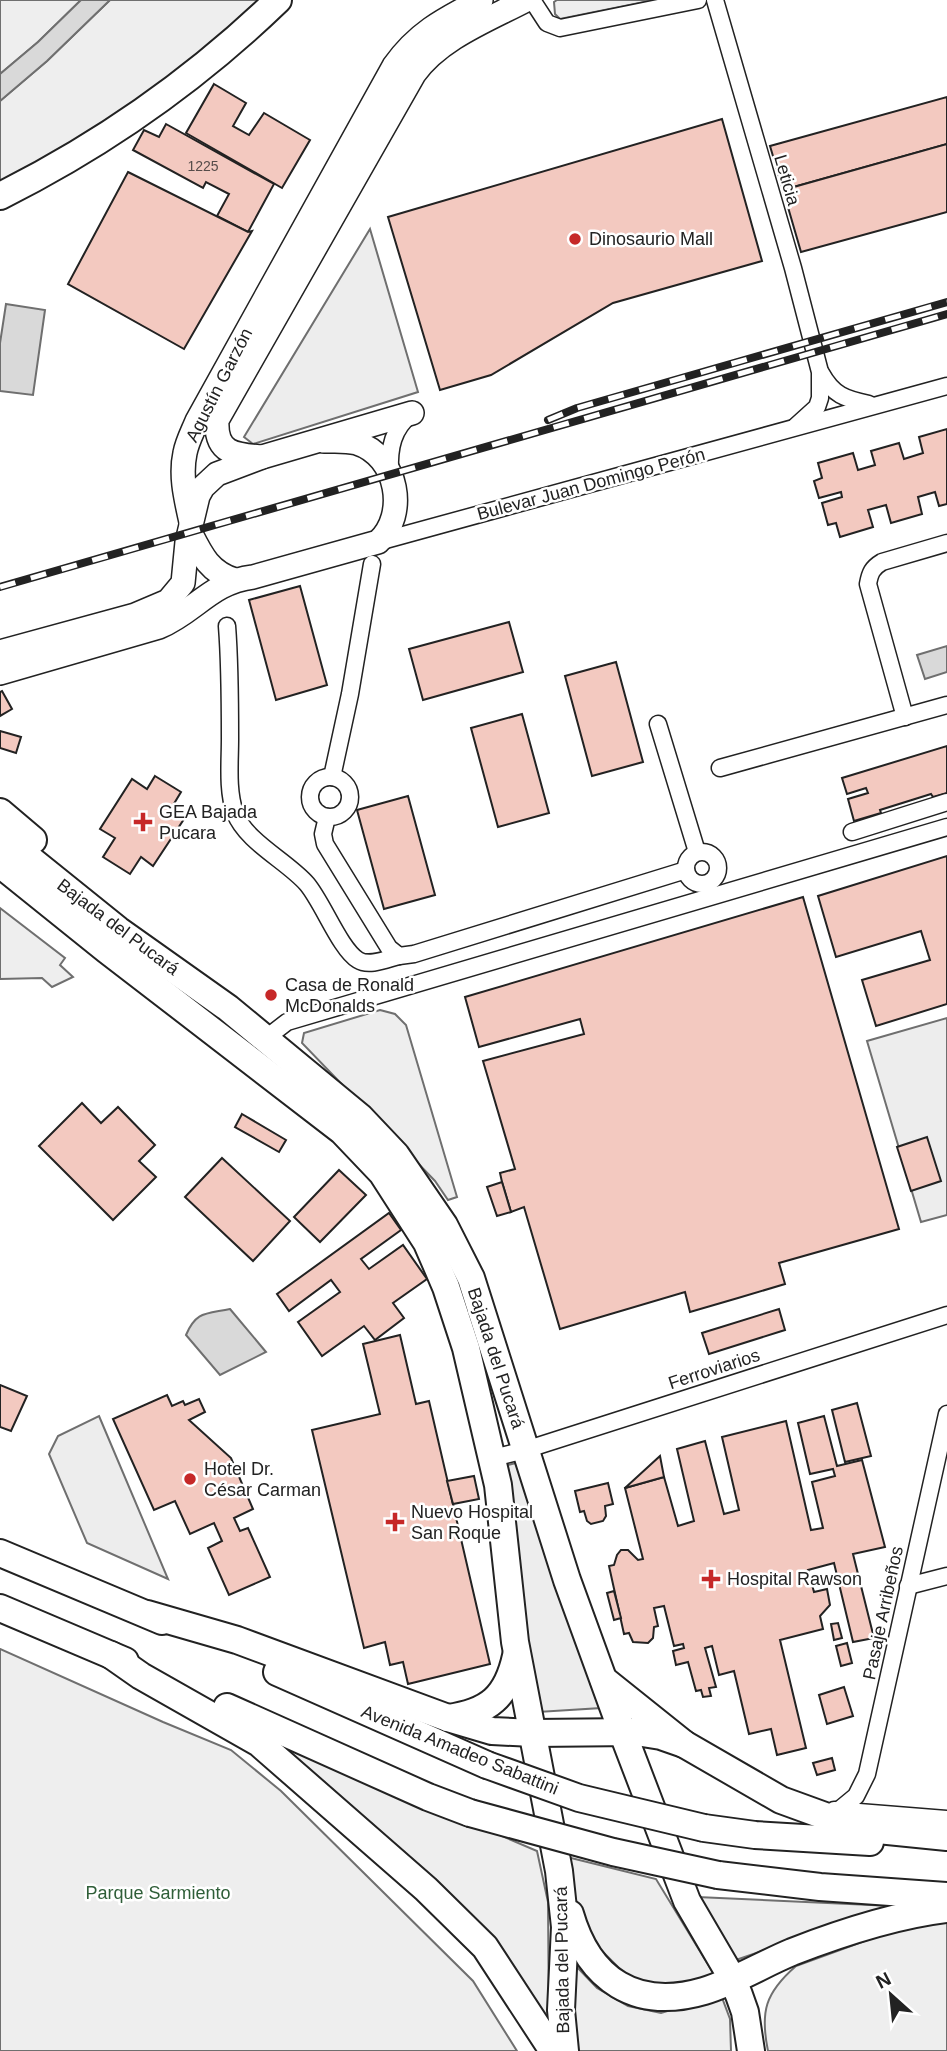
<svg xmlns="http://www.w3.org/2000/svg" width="947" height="2051" font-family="Arial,sans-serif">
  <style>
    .green { fill: #eee; stroke: #6f6f6f; stroke-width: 2 }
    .parking { fill: #ededed; stroke: #6f6f6f; stroke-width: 2 }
    .water { fill: #d9d9d9; stroke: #6f6f6f; stroke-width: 2 }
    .building { fill: #f3c9c0; stroke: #222; stroke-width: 2 }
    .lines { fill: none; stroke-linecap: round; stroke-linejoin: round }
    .minor-casing { stroke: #222; stroke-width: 19 }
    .secondary-casing { stroke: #222; stroke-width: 26 }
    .primary-casing { stroke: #222; stroke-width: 30 }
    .minor { stroke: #fff; stroke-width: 16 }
    .secondary { stroke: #fff; stroke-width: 23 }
    .primary { stroke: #fff; stroke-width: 26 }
    .rail-casing { stroke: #222; stroke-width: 8 }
    .rail { stroke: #fff; stroke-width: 5; stroke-dasharray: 16; stroke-linecap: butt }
    .primary-bridge-casing { stroke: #222; stroke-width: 30; stroke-linecap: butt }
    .primary-bridge { stroke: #fff; stroke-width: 26 }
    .poi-dot { fill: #c62828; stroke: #fff; stroke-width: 2.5 }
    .labels { text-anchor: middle; stroke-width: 5; stroke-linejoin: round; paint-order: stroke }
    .number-label { font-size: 14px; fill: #564c4a }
    .street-label { font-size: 18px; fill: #222; stroke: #fff }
    .poi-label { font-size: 18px; fill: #222; stroke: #fff; text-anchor: start }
    .park-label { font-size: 18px; fill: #2f5e38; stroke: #fff }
  </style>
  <rect width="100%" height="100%" fill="#fff"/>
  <g class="green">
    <polygon points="0,0 81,0 38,42 0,74"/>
    <polygon points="110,0 278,0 0,196 0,101 47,61"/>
    <polygon points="557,0 654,0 560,19 555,14 554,2"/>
    <polygon points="0,908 65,958 60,965 73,977 52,987 42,978 0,979"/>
    <polygon points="380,1010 395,1014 406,1025 457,1197 448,1200 435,1181 302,1043 304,1033"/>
    <polygon points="0,1649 163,1722 231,1750 281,1791 473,1981 517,2051 0,2051"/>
    <polygon points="245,1723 317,1757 537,1851 548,1902 549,2032 509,1968"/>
    <polygon points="563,1856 656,1879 715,1976 674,1985 633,1982 600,1949 574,1903"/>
    <polygon points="697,1897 893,1906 733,1961"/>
    <path d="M947 1918V2051H768C760 2012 765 1993 796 1966L925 1919Z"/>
    <polygon points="575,1965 597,1988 628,2006 661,2013 721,1995 730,2019 731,2051 573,2051"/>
  </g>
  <g class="parking">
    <polygon points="370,229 418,392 253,444 244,437"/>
    <polygon points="947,1018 947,1215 921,1222 867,1041"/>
    <polygon points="99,1416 168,1579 87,1543 49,1454 58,1436"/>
    <polygon points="516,1463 601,1708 538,1712 521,1641 504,1466"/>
  </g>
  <g class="water">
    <polygon points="81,0 110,0 47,61 0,101 0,74 38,42"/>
    <polygon points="6,304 45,310 33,395 0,391 0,343"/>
    <polygon points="947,646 947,672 925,679 917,655"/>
    <path d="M230 1309 266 1352 220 1375 186 1335C196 1311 206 1314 230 1309Z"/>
  </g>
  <g class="building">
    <polygon points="214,84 246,103 233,126 249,135 264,113 310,140 282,188 186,133"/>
    <polygon points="947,97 947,144 783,190 770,146"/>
    <polygon points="722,119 762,261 613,303 491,375 440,390 388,217"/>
    <polygon points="166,124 274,184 248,232 217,216 229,194 206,182 203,188 133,150 144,130 159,137"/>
    <polygon points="947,144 947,212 801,252 783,190"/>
    <polygon points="128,172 248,232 252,231 184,349 68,284"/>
    <polygon points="947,429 947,504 939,506 935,492 918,497 922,514 891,523 886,505 868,510 873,527 840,537 836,523 828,525 822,503 842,497 841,492 819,498 814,481 822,478 818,463 853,453 858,470 875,465 871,451 899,443 904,459 923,453 919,437"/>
    <polygon points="300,586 327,685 276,700 249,600"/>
    <polygon points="509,622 523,672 423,700 409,649"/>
    <polygon points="616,662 643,762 592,776 565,676"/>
    <polygon points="2,691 12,709 0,716 0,692"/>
    <polygon points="522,714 549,813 498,827 471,728"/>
    <polygon points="0,731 21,737 16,753 0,748"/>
    <polygon points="947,746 947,793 933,797 931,794 880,810 881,813 854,821 848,799 868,793 866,788 847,794 842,778"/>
    <polygon points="155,776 181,792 172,807 186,816 153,866 141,857 130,874 103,857 115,838 100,829 132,779 147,789"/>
    <polygon points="408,796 435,895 384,909 357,810"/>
    <polygon points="947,856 947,1004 876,1026 862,980 930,960 921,931 836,957 818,896"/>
    <polygon points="803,897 899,1229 779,1263 785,1284 738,1298 690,1312 685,1292 560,1329 524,1207 511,1212 502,1182 500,1173 515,1169 483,1061 584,1034 580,1019 479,1047 465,997"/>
    <polygon points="82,1103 101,1123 118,1107 155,1145 139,1161 156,1177 113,1220 39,1146"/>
    <polygon points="242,1114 286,1140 279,1152 235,1127"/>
    <polygon points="927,1137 941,1181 911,1191 897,1147"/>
    <polygon points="222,1158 290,1221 253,1261 185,1197"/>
    <polygon points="339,1170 366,1195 320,1242 294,1217"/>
    <polygon points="502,1182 511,1212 497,1216 487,1187"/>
    <polygon points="389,1213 401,1230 361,1259 369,1269 403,1245 427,1279 393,1303 404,1318 375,1340 364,1326 322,1356 298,1322 340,1292 331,1280 289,1311 277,1294"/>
    <polygon points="779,1309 785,1330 709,1354 702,1333"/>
    <polygon points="400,1335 416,1404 429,1401 490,1664 408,1684 403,1662 390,1665 385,1642 364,1648 312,1430 380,1414 363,1344"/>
    <polygon points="0,1385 27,1396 11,1431 0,1427"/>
    <polygon points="167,1395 172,1406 183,1401 185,1405 199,1399 205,1412 189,1420 231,1458 253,1509 234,1518 240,1531 248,1528 270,1577 229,1595 208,1548 222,1541 214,1523 190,1534 175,1501 154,1510 113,1419"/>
    <polygon points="857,1403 871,1456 845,1462 832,1410"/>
    <polygon points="824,1416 837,1466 862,1460 885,1547 853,1554 874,1638 853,1642 834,1563 808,1570 814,1592 827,1589 830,1605 820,1616 823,1629 780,1640 806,1748 777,1755 771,1729 749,1734 734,1671 719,1675 712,1646 705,1648 716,1687 709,1688 711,1696 703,1697 701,1690 696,1691 688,1662 676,1665 673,1651 684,1648 683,1644 674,1646 664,1606 654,1608 658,1626 654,1627 653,1638 648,1643 633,1642 629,1633 624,1634 609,1566 614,1565 617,1555 621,1550 628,1550 638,1560 643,1559 625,1488 664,1477 678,1526 694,1521 677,1449 705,1441 724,1514 739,1510 722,1437 786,1421 811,1530 823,1528 812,1482 835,1476 833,1469 810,1474 798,1423"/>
    <polygon points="660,1456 664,1477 625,1488"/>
    <polygon points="474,1476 479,1499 453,1504 447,1481"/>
    <polygon points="608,1483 613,1504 605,1506 606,1516 603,1521 591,1524 587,1521 584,1511 580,1512 575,1491"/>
    <polygon points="614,1591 621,1618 614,1620 607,1593"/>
    <polygon points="838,1623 842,1638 834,1640 831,1624"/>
    <polygon points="847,1643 852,1663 841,1666 836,1646"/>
    <polygon points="844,1687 853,1716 827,1724 819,1695"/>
    <polygon points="832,1758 835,1770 817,1775 813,1763"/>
  </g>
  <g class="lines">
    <defs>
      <g id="minor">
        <polyline points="532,0 547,23 560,28 698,0"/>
        <polyline points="715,0 793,268 820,372 820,398 817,407 796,426"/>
        <path d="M821 373C833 395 845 399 869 404"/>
        <path d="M390 471C389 447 393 429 411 414"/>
        <polyline points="378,542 947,386"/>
        <path d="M227 626C230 664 230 701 230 739 230 763 227 790 235 813 246 842 287 861 307 884 323 903 340 949 358 960 369 967 387 959 399 956"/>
        <path d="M905 717 868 584C870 573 872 568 882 562L947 543"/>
        <polyline points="658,724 697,852"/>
        <polyline points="720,768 947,705"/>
        <circle cx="330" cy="797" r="20"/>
        <polyline points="332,777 350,694 372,564"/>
        <polyline points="327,817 323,834 325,844 389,948 399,956 414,954 686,870"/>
        <polyline points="852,832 947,802"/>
        <circle cx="702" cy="868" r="16"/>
        <polyline points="265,1039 287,1022 947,827"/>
        <polyline points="493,1458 525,1450 947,1315"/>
        <polyline points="908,1586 947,1576"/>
        <polyline points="834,1810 947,1819"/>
        <polyline points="839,1810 856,1796 867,1774 947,1414"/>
      </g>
      <g id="secondary">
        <path d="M262 457C236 455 215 454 217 420L414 74C440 38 488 20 526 0"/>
        <path d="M191 522C186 499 180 476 185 453 187 442 193 431 197 421L394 66C418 32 445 19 481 0"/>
        <path d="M190 532C201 554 209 572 235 580"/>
        <polyline points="0,652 135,615 168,601 183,583 187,542 198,496 203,487 217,474 262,457 412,413"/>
        <path d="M0 673 159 627C195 612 211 582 253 577L378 542C408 515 398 456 357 443 346 440 335 441 324 441"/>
      </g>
      <g id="primary">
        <path d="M0 196C102 145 196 79 278 0"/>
        <polyline points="0,812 33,840"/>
        <polyline points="0,835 118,930 228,1008 360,1117 396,1155 444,1225 471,1278 567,1580 622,1731 687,1901 732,1978 739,1995 745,2012 751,2051"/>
        <polyline points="0,864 107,950 342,1131 382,1173 427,1243 446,1287 466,1348 498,1485 515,1642 559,1871 565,1927 561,2010 565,2051"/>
        <polyline points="0,1553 162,1621"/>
        <polyline points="0,1608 125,1661"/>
        <polyline points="147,1614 237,1640 448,1718 492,1731 533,1733 636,1732 661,1736 684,1744"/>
        <polyline points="111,1655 141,1676 259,1743 426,1889 485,1947 553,2051"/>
        <polyline points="277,1672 487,1765"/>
        <polyline points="604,1680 684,1744 781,1800 858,1828 947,1837"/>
        <polyline points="227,1707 428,1797 470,1813"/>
        <path d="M448 1718C489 1712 507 1697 516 1656"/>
        <polyline points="704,1828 755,1835 870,1842"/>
        <polyline points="718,1875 820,1887 947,1896"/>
        <path d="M570 1914C589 1980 636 2011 704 1991 734 1982 763 1964 792 1952 841 1933 895 1915 947 1909"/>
      </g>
    </defs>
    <use href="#minor" class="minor-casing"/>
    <use href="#secondary" class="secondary-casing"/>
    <use href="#primary" class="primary-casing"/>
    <use href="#minor" class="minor"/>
    <use href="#secondary" class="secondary"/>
    <use href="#primary" class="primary"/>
    <defs>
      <g id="rail">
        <polyline points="548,420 577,408 947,302"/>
        <polyline points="0,587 947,314"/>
      </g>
    </defs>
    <use href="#rail" class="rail-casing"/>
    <use href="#rail" class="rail"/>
    <defs>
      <g id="primary-bridge">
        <polyline points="487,1765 579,1798 704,1828"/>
        <polyline points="470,1813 613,1852 718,1875"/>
      </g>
    </defs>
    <use href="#primary-bridge" class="primary-bridge-casing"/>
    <use href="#primary-bridge" class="primary-bridge"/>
  </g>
  <g class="poi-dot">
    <circle cx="575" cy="239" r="7"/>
    <path d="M139.5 811.5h7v7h7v7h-7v7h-7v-7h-7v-7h7z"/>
    <circle cx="271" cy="995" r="7"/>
    <circle cx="190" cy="1479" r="7"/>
    <path d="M391.5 1511.5h7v7h7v7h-7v7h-7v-7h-7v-7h7z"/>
    <path d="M707.5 1568.5h7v7h7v7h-7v7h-7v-7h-7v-7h7z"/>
  </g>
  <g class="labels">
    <g class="number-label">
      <text x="203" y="171">1225</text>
    </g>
    <g class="street-label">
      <text transform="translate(787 180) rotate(74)" y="6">Leticia</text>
      <text transform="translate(219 385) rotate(-63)" y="6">Agustín Garzón</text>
      <text transform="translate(591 484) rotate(-15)" y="6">Bulevar Juan Domingo Perón</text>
      <text transform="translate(118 927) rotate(37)" y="6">Bajada del Pucará</text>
      <text transform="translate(496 1358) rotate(72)" y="6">Bajada del Pucará</text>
      <text transform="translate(714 1369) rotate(-18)" y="6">Ferroviarios</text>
      <text transform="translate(883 1613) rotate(-78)" y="6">Pasaje Arribeños</text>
      <text transform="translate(460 1750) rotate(22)" y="6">Avenida Amadeo Sabattini</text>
      <text transform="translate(562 1960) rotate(-91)" y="6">Bajada del Pucará</text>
    </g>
    <g class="poi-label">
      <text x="589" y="245">Dinosaurio Mall</text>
      <text x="159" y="818">GEA Bajada<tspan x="159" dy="21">Pucara</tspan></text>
      <text x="285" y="991">Casa de Ronald<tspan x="285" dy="21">McDonalds</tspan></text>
      <text x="204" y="1475">Hotel Dr.<tspan x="204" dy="21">César Carman</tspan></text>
      <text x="411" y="1518">Nuevo Hospital<tspan x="411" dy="21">San Roque</tspan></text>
      <text x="727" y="1585">Hospital Rawson</text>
    </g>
    <g class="park-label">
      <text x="158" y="1899">Parque Sarmiento</text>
    </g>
  </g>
  <g transform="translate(891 1995) rotate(333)" stroke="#ffffff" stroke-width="5" paint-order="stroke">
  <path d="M0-5L12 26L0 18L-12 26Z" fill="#222222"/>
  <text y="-10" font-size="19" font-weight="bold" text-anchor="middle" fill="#222222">N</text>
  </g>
</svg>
